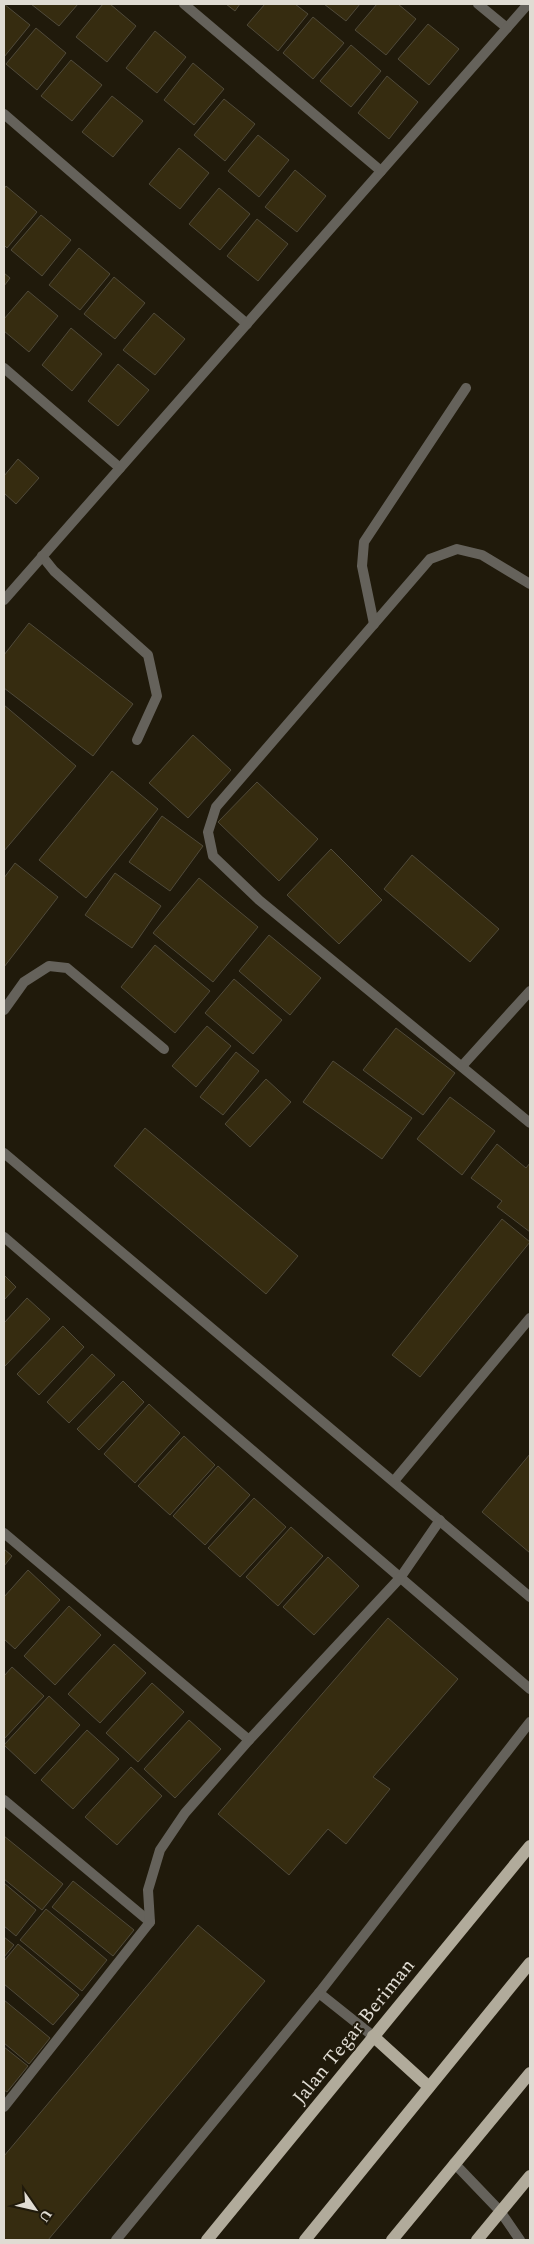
<svg xmlns="http://www.w3.org/2000/svg" width="534" height="2244" font-family="Spectral,serif">
  <style>
    .building { fill: #362c10; stroke: #504a3a }
    .lines { fill: none; stroke-linecap: round; stroke-linejoin: round }
    .lane { stroke: #65625b; stroke-width: 10 }
    .street { stroke: #65625b; stroke-width: 10 }
    .primary { stroke: #b1ab9b; stroke-width: 12 }
    .labels { text-anchor: middle; stroke-width: 4; stroke-linejoin: round; paint-order: stroke }
    .street-label { font-size: 20px; fill: #e0dcd3; stroke: #201a0b }
  </style>
  <rect width="100%" height="100%" fill="#201a0b"/>
  <g class="building">
    <polygon points="4,4 30,25 4,57"/>
    <polygon points="31,4 78,4 59,26"/>
    <polygon points="103,4 110,4 136,26 107,62 76,37"/>
    <polygon points="226,4 240,4 235,11"/>
    <polygon points="265,4 295,4 308,14 278,51 247,25"/>
    <polygon points="324,4 360,4 346,21"/>
    <polygon points="377,4 398,4 416,19 386,55 355,30"/>
    <polygon points="313,17 344,43 313,79 283,53"/>
    <polygon points="428,24 459,49 429,85 398,59"/>
    <polygon points="36,28 66,53 37,90 6,64"/>
    <polygon points="155,31 186,57 157,93 126,68"/>
    <polygon points="351,45 381,71 351,107 320,81"/>
    <polygon points="71,60 102,85 72,121 41,96"/>
    <polygon points="193,63 224,89 194,125 164,100"/>
    <polygon points="387,76 418,102 389,139 358,113"/>
    <polygon points="112,96 143,121 113,157 82,132"/>
    <polygon points="224,99 255,124 225,161 194,135"/>
    <polygon points="258,135 289,160 259,197 228,171"/>
    <polygon points="179,148 209,173 180,209 149,184"/>
    <polygon points="295,170 326,196 297,232 265,207"/>
    <polygon points="6,186 37,212 7,248 4,245 4,189"/>
    <polygon points="219,188 250,214 220,250 189,224"/>
    <polygon points="41,215 71,240 42,276 11,250"/>
    <polygon points="257,219 288,244 258,281 227,256"/>
    <polygon points="79,248 110,274 80,310 49,285"/>
    <polygon points="4,273 10,278 4,286"/>
    <polygon points="114,277 145,303 115,339 84,314"/>
    <polygon points="28,291 58,316 29,352 4,331 4,319"/>
    <polygon points="154,313 185,339 155,375 123,350"/>
    <polygon points="71,328 102,354 72,391 42,365"/>
    <polygon points="118,364 149,390 118,426 88,401"/>
    <polygon points="18,459 39,478 16,504 4,493 4,476"/>
    <polygon points="29,623 133,704 93,756 4,688 4,655"/>
    <polygon points="4,705 76,766 4,851"/>
    <polygon points="193,735 231,770 188,818 149,783"/>
    <polygon points="112,771 158,809 86,898 39,860"/>
    <polygon points="257,782 318,839 279,881 218,822"/>
    <polygon points="162,816 203,846 170,891 129,862"/>
    <polygon points="331,849 382,900 339,944 287,895"/>
    <polygon points="412,855 499,929 470,962 384,889"/>
    <polygon points="15,863 58,897 4,967 4,878"/>
    <polygon points="115,873 161,906 132,948 85,915"/>
    <polygon points="199,878 258,927 213,982 153,933"/>
    <polygon points="269,935 321,978 290,1015 239,971"/>
    <polygon points="155,945 210,991 175,1033 121,987"/>
    <polygon points="234,979 282,1020 253,1054 205,1013"/>
    <polygon points="207,1026 231,1046 196,1087 172,1066"/>
    <polygon points="396,1028 455,1073 423,1115 363,1070"/>
    <polygon points="236,1052 259,1071 223,1115 200,1097"/>
    <polygon points="333,1061 412,1118 382,1159 303,1102"/>
    <polygon points="266,1079 291,1102 250,1147 225,1124"/>
    <polygon points="450,1097 495,1131 462,1175 417,1139"/>
    <polygon points="145,1128 298,1256 266,1294 114,1166"/>
    <polygon points="497,1144 526,1168 530,1163 530,1232 497,1207 502,1201 471,1178"/>
    <polygon points="502,1219 530,1242 420,1377 392,1355"/>
    <polygon points="4,1275 16,1287 4,1300"/>
    <polygon points="27,1298 50,1319 4,1367 4,1323"/>
    <polygon points="63,1326 84,1347 39,1395 17,1374"/>
    <polygon points="92,1354 115,1375 69,1423 47,1402"/>
    <polygon points="123,1381 144,1402 99,1450 77,1429"/>
    <polygon points="149,1404 180,1433 135,1483 104,1454"/>
    <polygon points="184,1436 215,1465 170,1515 138,1486"/>
    <polygon points="530,1454 530,1553 482,1512"/>
    <polygon points="218,1466 250,1495 205,1545 173,1516"/>
    <polygon points="254,1498 286,1527 240,1577 208,1548"/>
    <polygon points="291,1527 323,1556 278,1606 246,1577"/>
    <polygon points="4,1549 12,1556 4,1566"/>
    <polygon points="328,1557 359,1586 314,1635 283,1607"/>
    <polygon points="28,1570 60,1600 15,1649 4,1639 4,1597"/>
    <polygon points="69,1606 101,1635 55,1685 24,1656"/>
    <polygon points="388,1618 458,1679 373,1777 390,1789 346,1844 328,1829 289,1875 218,1814"/>
    <polygon points="114,1644 146,1673 100,1723 68,1694"/>
    <polygon points="12,1667 44,1696 4,1739 4,1676"/>
    <polygon points="152,1683 184,1712 138,1762 106,1733"/>
    <polygon points="49,1696 80,1725 35,1774 4,1745"/>
    <polygon points="189,1720 221,1749 175,1798 144,1769"/>
    <polygon points="87,1730 119,1759 73,1809 41,1780"/>
    <polygon points="131,1767 162,1796 117,1845 85,1817"/>
    <polygon points="4,1836 63,1884 42,1910 4,1879"/>
    <polygon points="73,1881 134,1930 113,1956 52,1907"/>
    <polygon points="4,1883 36,1910 16,1936 4,1926"/>
    <polygon points="46,1909 107,1960 82,1991 20,1940"/>
    <polygon points="198,1925 265,1981 48,2240 4,2240 4,2156"/>
    <polygon points="4,1937 14,1945 4,1957"/>
    <polygon points="18,1944 79,1995 53,2025 4,1984 4,1961"/>
    <polygon points="4,2000 50,2038 29,2064 4,2043"/>
    <polygon points="4,2047 28,2066 7,2092 4,2090"/>
  </g>
  <g class="lines">
    <g class="lane">
      <polyline points="4,1010 24,982 49,966 67,968 164,1049"/>
      <polyline points="319,1993 373,2036"/>
      <polyline points="116,2240 319,1993 530,1722"/>
    </g>
    <g class="street">
      <polyline points="184,4 381,171"/>
      <polyline points="478,4 507,28"/>
      <polyline points="4,114 247,324"/>
      <polyline points="4,368 120,468"/>
      <polyline points="42,556 54,571 148,655 157,696 137,740"/>
      <polyline points="530,584 482,555 457,549 430,559 216,807 208,832 213,856 259,900 530,1123"/>
      <polyline points="4,600 528,4"/>
      <polyline points="374,624 362,566 364,542 466,388"/>
      <polyline points="462,1066 530,991"/>
      <polyline points="4,1153 530,1597"/>
      <polyline points="4,1237 530,1689"/>
      <polyline points="394,1481 530,1318"/>
      <polyline points="4,1533 249,1740"/>
      <polyline points="4,1800 150,1922"/>
      <polyline points="4,2107 150,1922 148,1890 160,1850 185,1813 249,1740 400,1578 440,1520"/>
      <polyline points="454,2163 500,2211 520,2240"/>
    </g>
    <g class="primary">
      <polyline points="373,2036 429,2087"/>
      <polyline points="207,2240 530,1846"/>
      <polyline points="305,2240 530,1963"/>
      <polyline points="392,2240 530,2073"/>
      <polyline points="477,2240 530,2176"/>
    </g>
  </g>
  <g class="labels">
    <g class="street-label">
      <text transform="translate(353 2031) rotate(-51)" y="7">Jalan Tegar Beriman</text>
    </g>
  </g>
  <rect width="534" height="2244" fill="none" stroke="#e0dcd3" stroke-width="10"/>
  <g transform="translate(35 2209) rotate(124)" stroke="#201a0b" stroke-width="4" paint-order="stroke">
  <path d="M0-4L9 19L0 12L-9 19Z" fill="#e0dcd3"/>
  <text y="-8" font-size="14" font-weight="bold" text-anchor="middle" fill="#e0dcd3">U</text>
  </g>
</svg>
